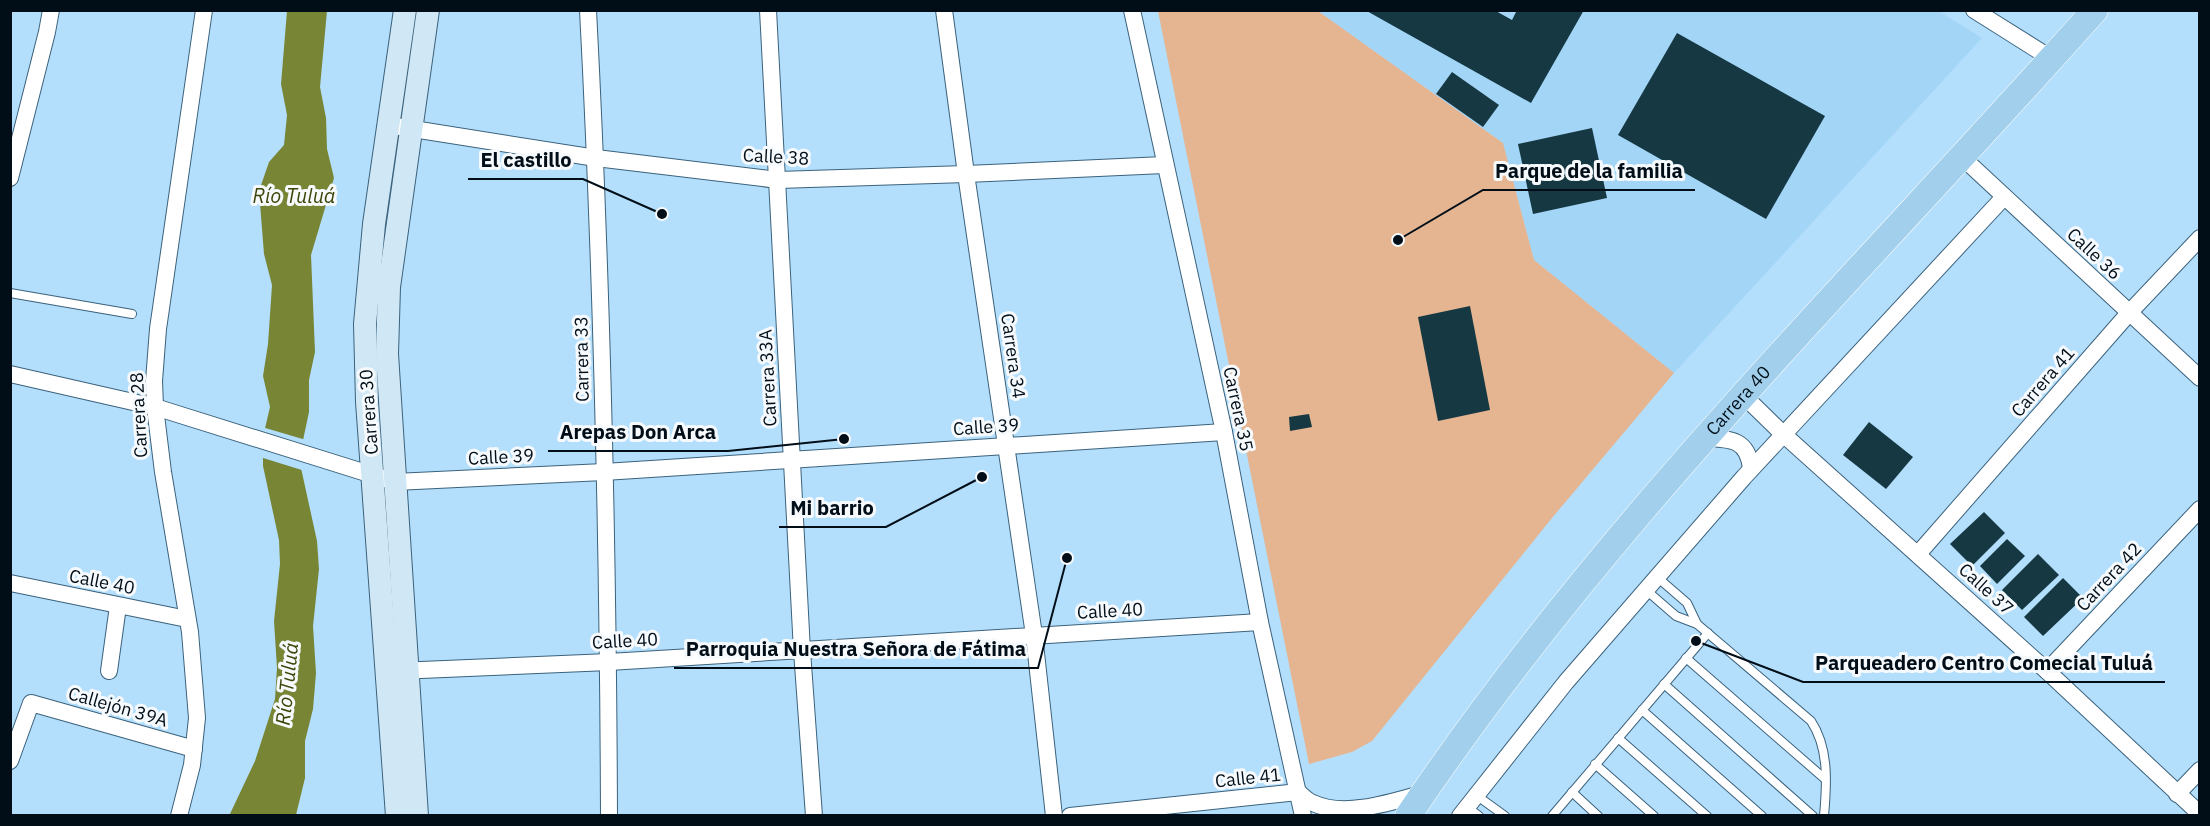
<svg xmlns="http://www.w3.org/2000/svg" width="2210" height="826" font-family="'IBM Plex Sans',sans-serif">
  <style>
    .built { fill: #a3d5f7 }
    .green { fill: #e5b490 }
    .water { fill: #778535 }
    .pier { fill: #b4dffc }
    .building { fill: #163842 }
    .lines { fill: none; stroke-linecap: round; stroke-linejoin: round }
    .lane-casing { stroke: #3b627c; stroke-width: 10 }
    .street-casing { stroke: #3b627c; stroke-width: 18 }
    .secondary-casing { stroke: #3b627c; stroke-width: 24 }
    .primary-casing { stroke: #fff; stroke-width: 27 }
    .lane { stroke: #fff; stroke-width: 8 }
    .street { stroke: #fff; stroke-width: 16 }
    .secondary { stroke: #d0e7f5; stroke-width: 22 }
    .primary { stroke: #a2d0ec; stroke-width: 26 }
    .labels { text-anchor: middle; stroke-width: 6; stroke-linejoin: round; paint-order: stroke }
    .street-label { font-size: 18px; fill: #010e18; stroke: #f6fafd }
    .water-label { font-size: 20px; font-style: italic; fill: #3c4507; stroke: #f6fafd }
    .leader { fill: none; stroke: #010e18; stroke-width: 2 }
    .callout-dot { fill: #010e18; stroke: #f6fafd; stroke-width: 2 }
    .callout-label { font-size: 20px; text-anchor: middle; font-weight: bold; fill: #010e18; stroke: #f6fafd; stroke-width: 6; stroke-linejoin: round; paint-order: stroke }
  </style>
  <rect width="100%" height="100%" fill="#b4dffc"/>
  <polygon class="built" points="1937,10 1982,38 1674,373 1534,260 1503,143 1318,11"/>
  <polygon class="green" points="1158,11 1318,11 1503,143 1534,260 1674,373 1552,518 1372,741 1352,752 1309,764"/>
  <polygon class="water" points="287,11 327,11 320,87 326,118 327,149 334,178 311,255 315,352 309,380 309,412 302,445 301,468 317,541 319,569 313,626 316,673 313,709 305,741 305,778 296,815 229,816 255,761 275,699 277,668 274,621 280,564 279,540 263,466 263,437 270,407 263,376 268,344 272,285 264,254 259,191 269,162 284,145 287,115 281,84"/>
  <polygon class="pier" points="262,427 306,440 305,471 260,457"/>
  <g class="building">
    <polygon points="1365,10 1494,10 1512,20 1517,10 1584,10 1531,103"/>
    <polygon points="1677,33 1825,116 1766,219 1618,135"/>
    <polygon points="1452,72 1499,105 1483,127 1436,94"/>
    <polygon points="1592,128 1607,198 1533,214 1518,144"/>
    <polygon points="1470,306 1490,410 1438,421 1418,317"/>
    <polygon points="1309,414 1312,427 1290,431 1289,417"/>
    <polygon points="1869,422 1913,457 1886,489 1843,455"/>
    <polygon points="1984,512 2005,533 1972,566 1950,544"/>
    <polygon points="2007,539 2025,556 1997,584 1980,566"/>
    <polygon points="2038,554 2059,575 2022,610 2002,590"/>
    <polygon points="2063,578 2083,598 2043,636 2024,617"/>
  </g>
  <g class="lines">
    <defs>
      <g id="lane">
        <polyline points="10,293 132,314"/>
        <polyline points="1657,577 1687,603 1697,624"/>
        <path d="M1646 590 1676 616 1697 624 1811 721C1829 748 1827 783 1824 816"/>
        <polyline points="1686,658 1825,779"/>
        <polyline points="1664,684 1813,816"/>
        <polyline points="1642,710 1762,816"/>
        <polyline points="1618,738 1707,816"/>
        <polyline points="1595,764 1654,816"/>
        <polyline points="1572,792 1598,816"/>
        <polyline points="1476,795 1505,816"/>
        <polyline points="1467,807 1479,816"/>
        <polyline points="1552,816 1708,633"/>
      </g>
      <g id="street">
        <path d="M588 10C602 278 608 547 609 816"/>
        <polyline points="768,10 802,651 814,816"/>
        <polyline points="944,10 966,174 1034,635 1054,816"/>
        <polyline points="1132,10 1224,432 1260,622 1303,816"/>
        <polyline points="1974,10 2052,59"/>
        <polyline points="388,125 596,158 778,180 966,174 1164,165"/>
        <polyline points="1963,158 2200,378"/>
        <polyline points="10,178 47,32 51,10"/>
        <polyline points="10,374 155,407 395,482 604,472 1224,432"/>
        <polyline points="1744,396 1783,434 2047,671 2200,814"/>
        <path d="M1705 438C1731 439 1748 439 1751 469"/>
        <polyline points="1918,554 2129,313 2200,238"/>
        <polyline points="10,583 187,619"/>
        <polyline points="109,671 118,606"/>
        <polyline points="397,671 609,662 1260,622"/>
        <polyline points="2047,671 2200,509"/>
        <polyline points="10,761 31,703 194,749"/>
        <polyline points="2177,794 2200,770"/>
        <polyline points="179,816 192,765 197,718 190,632 163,472 155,407 154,381 158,329 204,10"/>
        <path d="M1070 816 1298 792C1302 795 1307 801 1313 803 1344 818 1392 802 1424 793"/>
        <polyline points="1460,816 1566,682 1744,477 2004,197"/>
      </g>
      <g id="secondary">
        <polyline points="397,816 367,402 365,324 374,224 405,10"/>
        <polyline points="417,816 387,354 389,287 428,10"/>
      </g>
      <g id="primary">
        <path id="s1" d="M1408 816C1604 523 1862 272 2095 10"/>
      </g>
    </defs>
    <use href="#lane" class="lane-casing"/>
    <use href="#street" class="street-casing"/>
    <use href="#secondary" class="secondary-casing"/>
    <use href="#primary" class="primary-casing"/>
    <use href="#lane" class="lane"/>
    <use href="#street" class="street"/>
    <use href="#secondary" class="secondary"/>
    <use href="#primary" class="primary"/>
  </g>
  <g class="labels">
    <g class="street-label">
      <text transform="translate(776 157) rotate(3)" y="6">Calle 38</text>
      <text transform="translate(2094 254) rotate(43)" y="6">Calle 36</text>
      <text transform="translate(1013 356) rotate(82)" y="6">Carrera 34</text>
      <text transform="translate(582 359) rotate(-91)" y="6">Carrera 33</text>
      <text transform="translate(768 378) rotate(-93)" y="6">Carrera 33A</text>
      <text transform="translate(2043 382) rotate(-49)" y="6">Carrera 41</text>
      <text dy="6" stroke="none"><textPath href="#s1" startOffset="531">Carrera 40</textPath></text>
      <text transform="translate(1238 409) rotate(78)" y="6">Carrera 35</text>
      <text transform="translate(369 412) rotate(-94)" y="6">Carrera 30</text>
      <text transform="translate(139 415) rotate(-93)" y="6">Carrera 28</text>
      <text transform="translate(986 427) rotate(-4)" y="6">Calle 39</text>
      <text transform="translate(501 457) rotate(-3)" y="6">Calle 39</text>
      <text transform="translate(2109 577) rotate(-47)" y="6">Carrera 42</text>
      <text transform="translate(102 582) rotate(11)" y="6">Calle 40</text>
      <text transform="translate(1986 589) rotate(42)" y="6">Calle 37</text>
      <text transform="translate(1110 611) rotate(-3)" y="6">Calle 40</text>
      <text transform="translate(625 641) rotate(-3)" y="6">Calle 40</text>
      <text transform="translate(118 707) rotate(16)" y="6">Callejón 39A</text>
      <text transform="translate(1248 778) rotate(-6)" y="6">Calle 41</text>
    </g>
    <g class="water-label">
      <text x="294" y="203">Río Tuluá</text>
      <text transform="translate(287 684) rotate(-84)" y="7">Río Tuluá</text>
    </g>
  </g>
  <path class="leader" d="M662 214L583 179H468M1398 240L1483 190H1695M844 439L728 451H548M982 477L886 527H779M1067 558L1038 668H674M1696 641L1803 682H2165"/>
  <g class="callout-dot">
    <circle cx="662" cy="214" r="6"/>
    <circle cx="1398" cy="240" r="6"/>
    <circle cx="844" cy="439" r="6"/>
    <circle cx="982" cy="477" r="6"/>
    <circle cx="1067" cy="558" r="6"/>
    <circle cx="1696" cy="641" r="6"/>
  </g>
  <g class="callout-label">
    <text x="526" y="167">El castillo</text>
    <text x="1589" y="178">Parque de la familia</text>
    <text x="638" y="439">Arepas Don Arca</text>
    <text x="832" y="515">Mi barrio</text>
    <text x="856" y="656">Parroquia Nuestra Señora de Fátima</text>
    <text x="1984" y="670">Parqueadero Centro Comecial Tuluá</text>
  </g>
  <rect width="2210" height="826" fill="none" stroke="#010e18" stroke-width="24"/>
</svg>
